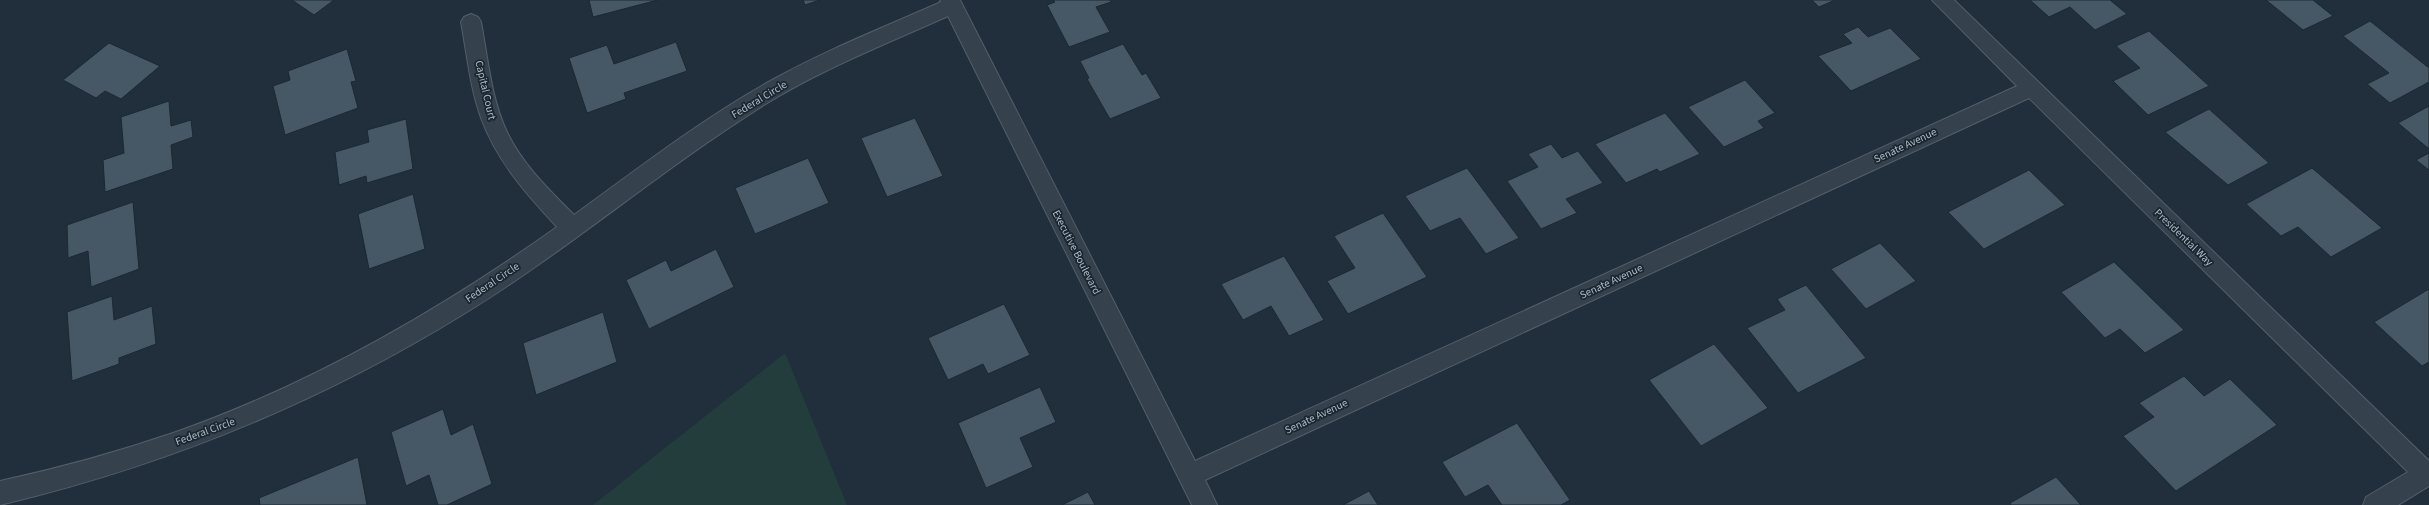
<svg xmlns="http://www.w3.org/2000/svg" width="2429" height="505" font-family="'Source Sans 3',sans-serif">
  <style>
    .green { fill: #233d3d }
    .building { fill: #465765; stroke: #1c2832 }
    .lines { fill: none; stroke-linecap: round; stroke-linejoin: round }
    .minor-casing { stroke: #535f69; stroke-width: 2 }
    .minor { fill: #35414c; fill-rule: evenodd }
    .labels { text-anchor: middle; stroke-width: 3.5; stroke-linejoin: round; paint-order: stroke }
    .street-label { font-size: 11px; fill: #b0bcc8; stroke: #1a2630 }
  </style>
  <rect width="100%" height="100%" fill="#212f3c"/>
  <polygon class="green" points="785,353 847,505 593,505"/>
  <g class="building">
    <polygon points="292,0 334,0 314,15"/>
    <polygon points="589,0 658,0 593,17"/>
    <polygon points="803,0 820,0 805,5"/>
    <polygon points="1053,0 1110,0 1111,2 1096,7 1110,32 1069,47 1047,5 1055,2"/>
    <polygon points="1812,0 1835,0 1819,7"/>
    <polygon points="2030,0 2110,0 2127,14 2095,30 2070,7 2049,17"/>
    <polygon points="2266,0 2313,0 2333,16 2303,30"/>
    <polygon points="2370,21 2429,68 2429,82 2390,103 2367,84 2389,73 2343,36"/>
    <polygon points="1858,27 1868,37 1890,28 1921,59 1851,91 1818,56 1852,43 1843,34"/>
    <polygon points="2149,31 2209,86 2148,115 2113,81 2140,68 2116,46"/>
    <polygon points="676,42 687,71 624,93 626,99 587,113 569,58 607,45 614,64"/>
    <polygon points="109,43 160,66 121,99 105,91 96,98 63,80"/>
    <polygon points="1123,44 1142,75 1146,73 1161,98 1110,119 1087,79 1089,78 1080,61"/>
    <polygon points="347,49 356,81 351,82 358,108 285,135 273,86 290,80 288,71"/>
    <polygon points="1745,80 1775,113 1758,121 1764,128 1724,147 1688,107"/>
    <polygon points="169,101 171,126 191,120 193,137 171,145 173,169 105,192 103,160 124,153 121,117"/>
    <polygon points="2429,106 2429,149 2398,123"/>
    <polygon points="2209,109 2269,163 2228,185 2165,132"/>
    <polygon points="1665,113 1700,154 1660,172 1657,169 1626,183 1595,144"/>
    <polygon points="915,118 943,176 887,197 861,138"/>
    <polygon points="406,119 413,169 367,183 366,176 339,185 335,152 369,142 367,130"/>
    <polygon points="1551,144 1562,158 1578,151 1603,183 1566,199 1577,213 1541,229 1507,181 1538,167 1528,154"/>
    <polygon points="2429,153 2429,170 2416,160"/>
    <polygon points="808,158 829,203 755,234 735,188"/>
    <polygon points="1467,168 1519,238 1486,254 1460,218 1430,231 1405,196"/>
    <polygon points="2312,168 2382,228 2331,257 2298,227 2281,236 2246,204"/>
    <polygon points="2029,170 2065,205 1984,249 1948,212"/>
    <polygon points="413,194 425,249 369,269 358,214"/>
    <polygon points="133,202 139,269 91,287 88,251 68,258 67,225"/>
    <polygon points="1383,213 1427,277 1348,314 1327,281 1355,268 1334,236"/>
    <polygon points="1880,243 1916,281 1866,309 1831,269"/>
    <polygon points="716,249 734,287 649,329 626,280 666,260 671,271"/>
    <polygon points="1284,256 1324,320 1289,336 1271,306 1243,320 1221,284"/>
    <polygon points="2114,262 2184,330 2145,353 2120,329 2105,338 2061,292"/>
    <polygon points="1806,285 1866,358 1798,393 1747,328 1785,310 1777,299"/>
    <polygon points="2429,289 2429,362 2422,366 2374,322"/>
    <polygon points="112,296 114,320 152,306 156,344 119,358 119,364 72,381 67,312"/>
    <polygon points="1004,304 1030,355 988,374 983,364 948,380 928,338"/>
    <polygon points="603,312 617,362 536,395 523,343"/>
    <polygon points="1714,344 1768,408 1701,446 1649,380"/>
    <polygon points="2184,376 2204,396 2230,379 2277,425 2176,491 2123,436 2154,417 2139,403"/>
    <polygon points="1040,387 1056,422 1020,438 1033,467 986,488 958,423"/>
    <polygon points="443,409 451,435 473,424 492,484 447,505 438,505 429,475 406,486 391,432"/>
    <polygon points="1517,423 1570,500 1561,505 1502,505 1488,485 1465,497 1442,462"/>
    <polygon points="358,457 367,505 260,505 259,498"/>
    <polygon points="2056,477 2081,505 2011,505 2010,503"/>
    <polygon points="1369,491 1378,505 1343,505"/>
    <polygon points="1088,492 1095,505 1062,505"/>
  </g>
  <g class="lines">
    <defs>
      <path id="minor" d="M940 0H960L1195 461 2017 86 1932 0H1954L2429 461V486L2398 505H2363L2366 497 2408 472 2029 98 1205 480 1217 505H1192L948 16C886 44 822 69 764 105 660 170 567 251 462 315 319 403 164 466 0 505V481C60 468 118 452 176 432 312 384 440 310 557 227 526 194 497 161 481 118 470 87 467 54 461 22L464 17 471 14 478 17 481 22C488 59 491 98 507 132 522 164 549 190 574 215 639 168 703 118 774 79 828 49 885 27 941 2Z"/>
    </defs>
    <use href="#minor" class="minor-casing"/>
    <use href="#minor" class="minor"/>
  </g>
  <g class="labels">
    <g class="street-label">
      <text transform="translate(486 90) rotate(77)" y="4">Capital Court</text>
      <text transform="translate(759 99) rotate(-31)" y="4">Federal Circle</text>
      <text transform="translate(1905 145) rotate(-25)" y="4">Senate Avenue</text>
      <text transform="translate(2184 237) rotate(44)" y="4">Presidential Way</text>
      <text transform="translate(1077 252) rotate(63)" y="4">Executive Boulevard</text>
      <text transform="translate(1611 281) rotate(-25)" y="4">Senate Avenue</text>
      <text transform="translate(492 282) rotate(-34)" y="4">Federal Circle</text>
      <text transform="translate(1316 416) rotate(-25)" y="4">Senate Avenue</text>
      <text transform="translate(205 431) rotate(-20)" y="4">Federal Circle</text>
    </g>
  </g>
</svg>
